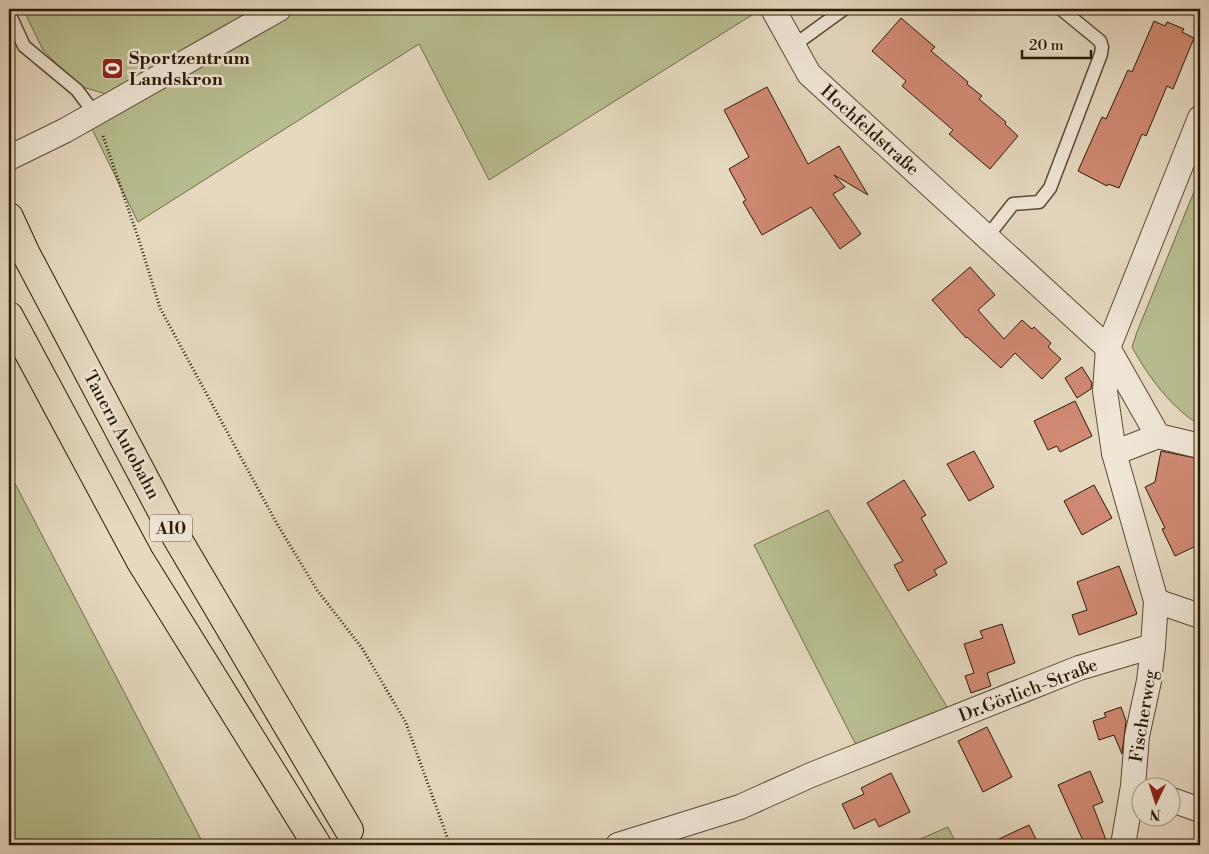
<svg xmlns="http://www.w3.org/2000/svg" width="1209" height="854" font-family="'Libre Bodoni',serif">
  <style>
    .green { fill: #b8be90; stroke: #726c4a }
    .building { fill: #d18a74; stroke: #2b1a05 }
    .lines { fill: none; stroke-linecap: round; stroke-linejoin: round }
    .lane-casing { stroke: #5a4a34; stroke-width: 15 }
    .street-casing { stroke: #5a4a34; stroke-width: 26 }
    .highway-casing { stroke: #2b1a05; stroke-width: 30 }
    .path { stroke: #2b1a05; stroke-width: 3; stroke-dasharray: 1 2.5; stroke-linecap: butt }
    .lane { stroke: #efe6d6; stroke-width: 12 }
    .street { stroke: #efe6d6; stroke-width: 24 }
    .highway { stroke: #e6d9c0; stroke-width: 28 }
    .labels { text-anchor: middle; stroke-width: 5; stroke-linejoin: round; paint-order: stroke }
    .shield { fill: #efe6d6; stroke: #665744; stroke-width: 1 }
    .shield-label { font-size: 16px; font-weight: bold; fill: #2b1a05 }
    .poi-label { font-size: 18px; font-weight: bold; fill: #2b1a05; stroke: #efe6d6; text-anchor: start }
    .street-label { font-size: 18px; fill: #2b1a05; stroke: #efe6d6 }
  </style>
  <rect width="100%" height="100%" fill="#e6d9c0"/>
  <filter id="stains"><feTurbulence type="fractalNoise" baseFrequency=".004" numOctaves="4"/><feColorMatrix values="0 0 0 0 .2 0 0 0 0 .09 0 0 0 0 .02 0 0 0 .5 -.17"/></filter>
  <radialGradient id="worn" r=".72"><stop offset=".6" stop-color="#630" stop-opacity="0"/><stop offset="1" stop-color="#630" stop-opacity=".3"/></radialGradient>
  <g class="green">
    <polygon points="23,9 275,9 113,96 79,86 43,50"/>
    <polygon points="288,9 760,9 760,10 489,180 419,44 138,222 92,129"/>
    <path d="M1200 177V425C1171 408 1148 376 1132 347L1137 332Z"/>
    <polygon points="9,472 204,845 9,845"/>
    <polygon points="828,510 949,710 856,745 754,545"/>
    <polygon points="948,827 957,845 906,845"/>
  </g>
  <g class="building">
    <polygon points="901,18 935,47 931,51 968,82 967,84 982,96 979,99 1006,122 1005,124 1018,136 990,169 949,134 953,130 902,86 906,81 872,51"/>
    <polygon points="1154,21 1165,26 1167,22 1184,29 1182,32 1194,38 1173,89 1167,86 1146,136 1142,134 1119,188 1108,184 1107,186 1078,171 1102,117 1106,119 1128,70 1132,72"/>
    <polygon points="767,87 808,164 839,146 868,195 834,175 845,187 833,194 861,234 840,249 811,207 762,235 743,202 746,200 729,169 749,157 724,110"/>
    <polygon points="970,267 995,295 978,310 1004,339 1022,320 1032,329 1034,327 1051,343 1048,347 1061,359 1042,379 1015,353 1001,368 967,337 966,338 932,300"/>
    <polygon points="1082,367 1092,383 1091,389 1077,398 1065,378"/>
    <polygon points="1075,401 1092,436 1060,452 1057,446 1048,450 1034,421"/>
    <polygon points="974,451 994,487 969,501 947,464"/>
    <polygon points="1161,451 1200,459 1200,544 1175,556 1162,529 1165,528 1145,487 1155,482"/>
    <polygon points="904,480 926,515 921,518 947,563 934,570 937,575 908,591 894,565 903,561 867,503"/>
    <polygon points="1094,485 1112,518 1082,535 1064,501"/>
    <polygon points="1119,566 1137,614 1079,635 1072,615 1087,610 1077,582"/>
    <polygon points="1002,624 1015,663 987,673 991,686 971,693 965,676 974,673 964,644 983,638 980,631"/>
    <polygon points="1121,707 1126,721 1122,754 1114,735 1099,740 1093,721 1106,717 1104,713"/>
    <polygon points="987,727 1012,777 983,792 958,741"/>
    <polygon points="1090,771 1103,802 1093,806 1108,845 1085,845 1058,785"/>
    <polygon points="891,773 910,812 879,827 875,819 854,829 842,804 864,794 861,788"/>
    <polygon points="1029,825 1039,845 986,845"/>
  </g>
  <g class="lines">
    <defs>
      <g id="lane">
        <polyline points="9,13 24,46 77,90 95,114"/>
        <polyline points="793,46 844,9"/>
        <polyline points="987,237 1013,204 1039,202 1050,188 1101,54 1102,47 1100,41 1061,9"/>
      </g>
      <g id="street">
        <polyline points="773,9 809,74 1108,348 1158,436 1200,446"/>
        <polyline points="9,158 66,130 279,9"/>
        <polyline points="1114,453 1158,436"/>
        <polyline points="1156,601 1200,616"/>
        <polyline points="1172,800 1200,810"/>
        <polyline points="618,845 740,807 811,775 1079,668 1153,646 1156,601 1114,453 1105,391 1108,348 1200,118"/>
        <polyline points="1123,845 1133,786 1137,736 1149,681 1153,646"/>
      </g>
      <g id="highway">
        <polyline points="9,217 26,254 167,521 349,830"/>
        <polyline points="9,316 140,560 317,845"/>
      </g>
    </defs>
    <use href="#lane" class="lane-casing"/>
    <use href="#street" class="street-casing"/>
    <use href="#highway" class="highway-casing"/>
    <polyline class="path" points="103,136 139,240 160,308 276,522 317,590 362,648 406,723 450,845"/>
    <use href="#lane" class="lane"/>
    <use href="#street" class="street"/>
    <use href="#highway" class="highway"/>
  </g>
  <defs>
    <symbol id="stadium-square" viewBox="-11 -11 22 22"><rect x="-9" y="-9" width="18" height="18" rx="4" fill="#8f2418" stroke="#efe6d6"/><path d="M0-5a6.5 5 0 1 0 0 10a6.5 5 0 1 0 0-10ZM-3.5-1.8h7v3.6h-7Z" fill="#fff"/></symbol>
  </defs>
  <g fill-rule="evenodd">
    <use href="#stadium-square" x="100" y="56" width="25" height="25"/>
  </g>
  <g class="labels">
    <rect class="shield" x="150" y="514.5" width="42" height="27" rx="4"/>
    <g class="shield-label">
      <text x="171" y="534">A10</text>
    </g>
    <g class="poi-label">
      <text x="129" y="64">Sportzentrum<tspan x="129" dy="21">Landskron</tspan></text>
    </g>
    <g class="street-label">
      <text transform="translate(870 130) rotate(42)" y="6">Hochfeldstraße</text>
      <text transform="translate(122 435) rotate(62)" y="6">Tauern Autobahn</text>
      <text transform="translate(1028 690) rotate(-21)" y="6">Dr.Görlich-Straße</text>
      <text transform="translate(1143 716) rotate(-81)" y="6">Fischerweg</text>
    </g>
  </g>
  <rect width="1209" height="854" fill="none" stroke="#e6d9c0" stroke-width="30"/>
  <rect x="10" y="10" width="1189" height="834" fill="none" stroke="#2b1a05" stroke-width="2.5"/>
  <rect x="15" y="15" width="1179" height="824" fill="none" stroke="#2b1a05"/>
  <g transform="translate(1156 802) rotate(184)"><circle r="24" fill="#efe6d6" stroke="#a19482"/>
  <path d="M0-4L9 19L0 12L-9 19Z" fill="#8f2418"/>
  <text y="-8" font-size="14" font-weight="bold" text-anchor="middle" fill="#2b1a05">N</text>
  </g>
  <path d="M1022 50v8h69v-8" fill="none" stroke="#2b1a05" stroke-width="2.5"/>
  <text x="1029" y="50" font-size="15" fill="#2b1a05" stroke="#efe6d6" stroke-width="4" paint-order="stroke">20 m</text>
  <rect width="100%" height="100%" filter="url(#stains)"/>
  <rect width="100%" height="100%" fill="url(#worn)"/>
</svg>
